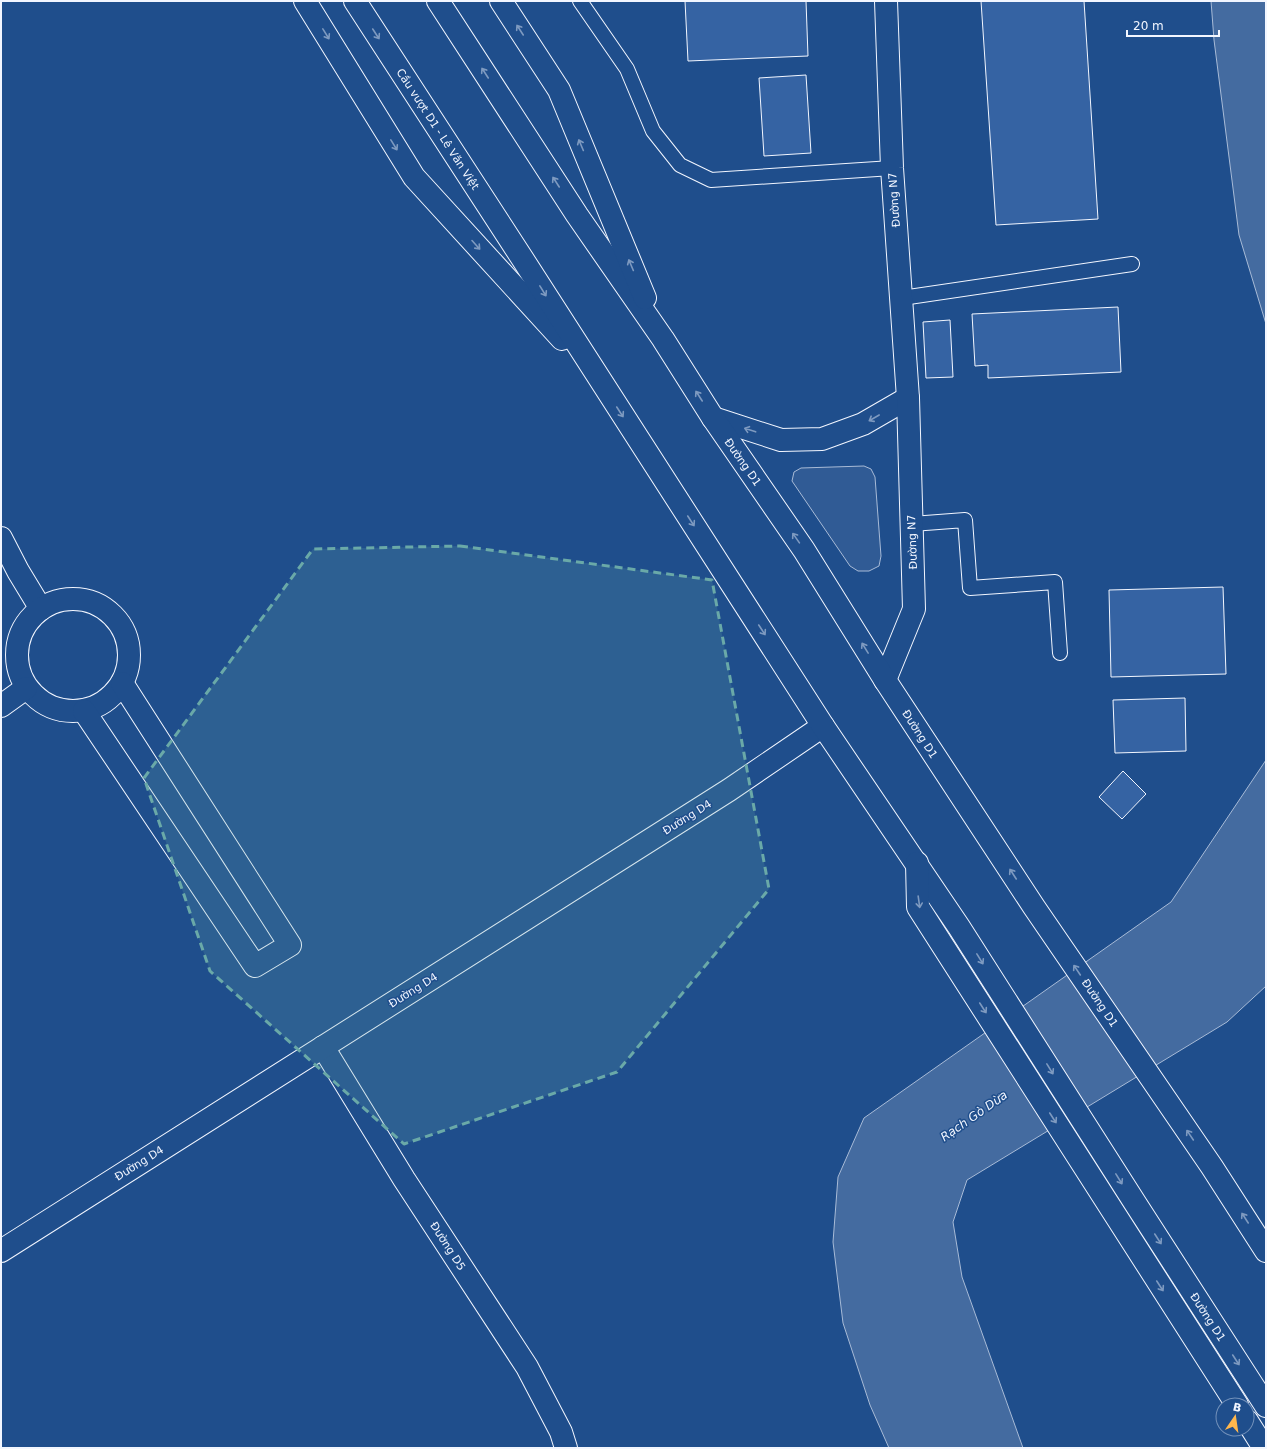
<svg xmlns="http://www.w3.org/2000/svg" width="1267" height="1449" font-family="'DejaVu Sans',sans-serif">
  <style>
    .built { fill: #305b95; stroke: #a8bbd7 }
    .water { fill: #446ba0; stroke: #a8bbd7 }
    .building { fill: #3563a3; stroke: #f2f6ff }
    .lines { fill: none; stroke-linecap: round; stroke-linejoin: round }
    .lane-casing { stroke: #f2f6ff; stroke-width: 16 }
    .street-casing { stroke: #f2f6ff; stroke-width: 24 }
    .primary-casing { stroke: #f2f6ff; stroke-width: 24 }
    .lane { stroke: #1f4e8c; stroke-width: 14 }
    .street { stroke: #1f4e8c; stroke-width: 22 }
    .primary { stroke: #1f4e8c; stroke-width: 22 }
    .oneway { stroke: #7e9ac0 }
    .marked { fill: #6aa9a8; fill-opacity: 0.2; stroke: #6aa9a8; stroke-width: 3; stroke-dasharray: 8 5; stroke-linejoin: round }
    .labels { text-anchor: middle; stroke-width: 3; stroke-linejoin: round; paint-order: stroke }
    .street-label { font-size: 11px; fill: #f2f6ff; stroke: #1f4e8c }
    .water-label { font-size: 12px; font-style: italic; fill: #f2f6ff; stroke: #1f4e8c }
  </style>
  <rect width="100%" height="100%" fill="#1f4e8c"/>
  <polygon class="built" points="864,466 871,469 875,477 881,556 879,566 869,571 858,571 850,566 792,481 794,472 801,468"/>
  <g class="water">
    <polygon points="1211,1 1266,1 1266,324 1239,235 1214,40"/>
    <polygon points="1266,760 1266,986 1227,1022 967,1180 953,1222 962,1277 1023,1448 889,1448 870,1405 843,1323 833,1242 838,1177 864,1118 1171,902"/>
  </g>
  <g class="building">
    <polygon points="685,1 806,1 808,56 688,61"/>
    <polygon points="981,1 1084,1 1098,219 996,225"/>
    <polygon points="806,75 811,153 764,156 759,78"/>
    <polygon points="1118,307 1121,372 988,378 988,365 975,366 972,314"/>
    <polygon points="950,320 953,377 926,378 923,322"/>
    <polygon points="1223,587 1226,674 1111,677 1109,590"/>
    <polygon points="1185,698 1186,751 1115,753 1113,700"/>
    <polygon points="1123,771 1146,794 1122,819 1099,797"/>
  </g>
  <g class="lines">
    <defs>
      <g id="lane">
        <polyline points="580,1 627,69 653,131 680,165 711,180 892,168"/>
        <polyline points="902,298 1132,264"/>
        <polyline points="912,524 965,520 970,588 1055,582 1060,653"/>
      </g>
      <g id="street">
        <polyline points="713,418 781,440 822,439 863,424 908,398"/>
        <polyline points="1,538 18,571 41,609"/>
        <circle cx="73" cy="655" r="56"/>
        <polyline points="885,680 914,609 908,398 892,168 886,1"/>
        <polyline points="1,706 26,688"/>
        <polyline points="84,711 255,966 290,945 122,683"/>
        <polyline points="323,1047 404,1179 527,1367 561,1432 566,1448"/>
        <polyline points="1,1251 729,790 823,726"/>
      </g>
      <g id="primary">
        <polyline points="305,1 414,177 562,339"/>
        <polyline points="355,1 522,258 823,726 959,927 1137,1206 1266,1406"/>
        <polyline points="438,1 577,215 663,339 713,418 804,550 885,680 1034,907 1212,1167 1266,1251"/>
        <polyline points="501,1 559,90 645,298"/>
        <polyline points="917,863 918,907 1237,1405"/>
        <polyline points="1247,1421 1264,1448"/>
      </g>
    </defs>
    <use href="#lane" class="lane-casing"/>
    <use href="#street" class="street-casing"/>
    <use href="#primary" class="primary-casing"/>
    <use href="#lane" class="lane"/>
    <use href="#street" class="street"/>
    <use href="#primary" class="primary"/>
  </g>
  <defs><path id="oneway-shaft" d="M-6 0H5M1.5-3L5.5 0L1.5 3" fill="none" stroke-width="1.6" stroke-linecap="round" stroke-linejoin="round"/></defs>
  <g class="oneway">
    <use href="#oneway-shaft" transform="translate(520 30) rotate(-123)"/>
    <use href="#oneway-shaft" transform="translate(326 34) rotate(58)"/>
    <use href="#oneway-shaft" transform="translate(376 34) rotate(57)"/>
    <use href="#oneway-shaft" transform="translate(485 73) rotate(-123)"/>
    <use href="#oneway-shaft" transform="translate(394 145) rotate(58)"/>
    <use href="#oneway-shaft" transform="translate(581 145) rotate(-113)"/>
    <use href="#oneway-shaft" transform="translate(556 182) rotate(-123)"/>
    <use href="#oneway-shaft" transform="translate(476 245) rotate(48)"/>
    <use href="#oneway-shaft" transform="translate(631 265) rotate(-113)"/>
    <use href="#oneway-shaft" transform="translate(543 291) rotate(58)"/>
    <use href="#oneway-shaft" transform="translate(699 396) rotate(-123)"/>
    <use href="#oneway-shaft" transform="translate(620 412) rotate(57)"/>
    <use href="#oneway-shaft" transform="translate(874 418) rotate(150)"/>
    <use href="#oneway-shaft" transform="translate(750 430) rotate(-162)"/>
    <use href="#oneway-shaft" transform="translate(691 521) rotate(57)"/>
    <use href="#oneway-shaft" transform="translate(796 538) rotate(-125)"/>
    <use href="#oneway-shaft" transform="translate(762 630) rotate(57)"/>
    <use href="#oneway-shaft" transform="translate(865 648) rotate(-122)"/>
    <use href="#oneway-shaft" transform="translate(1013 874) rotate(-123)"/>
    <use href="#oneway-shaft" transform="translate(919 902) rotate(82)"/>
    <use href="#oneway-shaft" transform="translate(980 959) rotate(58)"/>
    <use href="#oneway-shaft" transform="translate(1077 970) rotate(-124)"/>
    <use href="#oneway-shaft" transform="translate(983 1008) rotate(57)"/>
    <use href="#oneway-shaft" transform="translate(1050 1069) rotate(58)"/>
    <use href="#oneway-shaft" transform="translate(1053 1118) rotate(57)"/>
    <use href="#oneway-shaft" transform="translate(1190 1135) rotate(-124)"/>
    <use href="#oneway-shaft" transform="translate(1119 1179) rotate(58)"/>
    <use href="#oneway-shaft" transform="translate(1245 1218) rotate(-123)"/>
    <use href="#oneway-shaft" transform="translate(1158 1239) rotate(57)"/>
    <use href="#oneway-shaft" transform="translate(1160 1286) rotate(57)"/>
    <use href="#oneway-shaft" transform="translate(1236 1360) rotate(57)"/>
  </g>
  <path class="marked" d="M460 546 712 580 769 889 617 1072 404 1144 210 971 144 778 313 549Z"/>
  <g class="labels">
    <g class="street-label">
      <text transform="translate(438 129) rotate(57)" y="4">Cầu vượt D1 - Lê Văn Việt</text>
      <text transform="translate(894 200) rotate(-94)" y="4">Đường N7</text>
      <text transform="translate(743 462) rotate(55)" y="4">Đường D1</text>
      <text transform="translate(912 542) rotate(-92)" y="4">Đường N7</text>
      <text transform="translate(920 734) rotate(57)" y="4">Đường D1</text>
      <text transform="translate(687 817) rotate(-32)" y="4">Đường D4</text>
      <text transform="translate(413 990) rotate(-32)" y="4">Đường D4</text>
      <text transform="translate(1100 1003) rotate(56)" y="4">Đường D1</text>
      <text transform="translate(139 1163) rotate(-32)" y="4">Đường D4</text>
      <text transform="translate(448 1246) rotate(57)" y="4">Đường D5</text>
      <text transform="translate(1208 1317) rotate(57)" y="4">Đường D1</text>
    </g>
    <g class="water-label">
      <text transform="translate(974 1116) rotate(-35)" y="4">Rạch Gò Dừa</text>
    </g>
  </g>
  <rect width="1267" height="1449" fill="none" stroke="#f2f6ff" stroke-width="4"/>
  <g transform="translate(1235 1417) rotate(13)"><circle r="19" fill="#1f4e8c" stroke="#7391ba"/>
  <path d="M0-3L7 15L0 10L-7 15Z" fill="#ffb74d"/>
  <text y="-6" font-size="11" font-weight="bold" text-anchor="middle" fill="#f2f6ff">B</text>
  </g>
  <path d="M1127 30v6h92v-6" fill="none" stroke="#f2f6ff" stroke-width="2"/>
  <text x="1133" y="30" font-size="12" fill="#f2f6ff" stroke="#1f4e8c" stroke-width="3" paint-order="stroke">20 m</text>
</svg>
